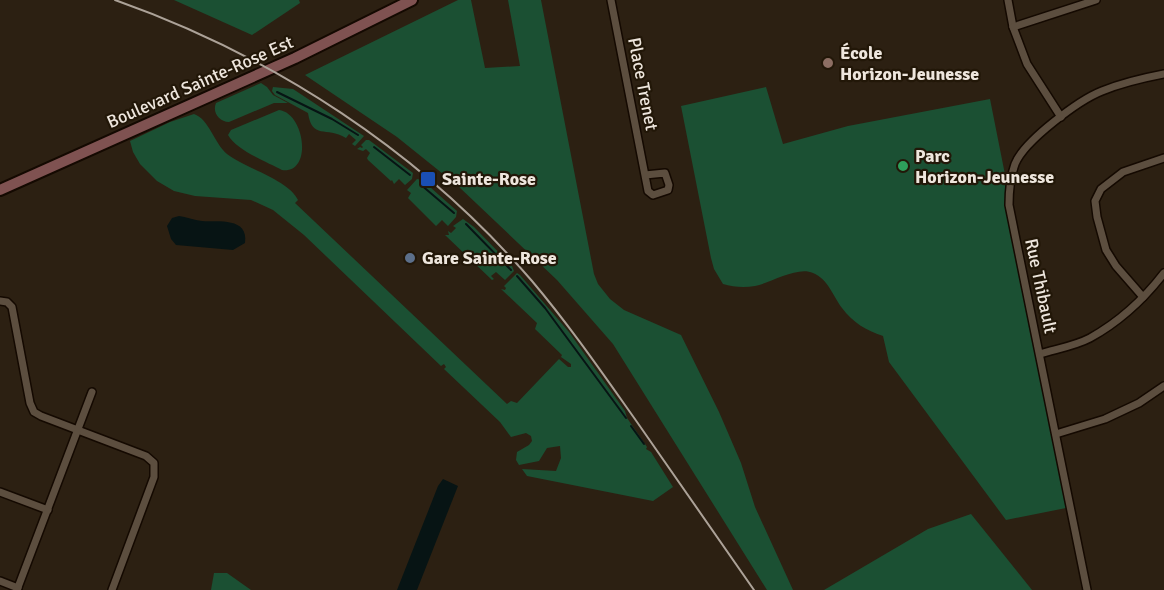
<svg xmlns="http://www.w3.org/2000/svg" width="1164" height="590" font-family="Signika,sans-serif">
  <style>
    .green { fill: #1b5033 }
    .water { fill: #071414 }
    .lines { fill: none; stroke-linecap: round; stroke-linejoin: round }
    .stream { stroke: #071414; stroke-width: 2 }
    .street-casing { stroke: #140901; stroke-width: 10 }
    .secondary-casing { stroke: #140901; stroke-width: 14 }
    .street { stroke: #5c4e3f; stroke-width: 7 }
    .secondary { stroke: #7f5251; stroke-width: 10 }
    .rail { stroke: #aca298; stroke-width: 2 }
    .education-dot { fill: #8d6e63; stroke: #221708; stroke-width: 2 }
    .leisure-dot { fill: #2e9e5b; stroke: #221708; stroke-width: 2 }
    .transit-dot { fill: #1a4fb4; stroke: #221708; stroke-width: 2 }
    .service-dot { fill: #5c6f8a; stroke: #221708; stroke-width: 2 }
    .labels { text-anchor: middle; stroke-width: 4.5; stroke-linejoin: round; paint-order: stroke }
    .poi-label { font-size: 18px; font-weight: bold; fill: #eee6dd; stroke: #221708; text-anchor: start }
    .street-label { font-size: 18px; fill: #eee6dd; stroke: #221708 }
  </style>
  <rect width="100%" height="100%" fill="#2c2012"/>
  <g class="green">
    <polygon points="174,0 299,0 300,3 252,35"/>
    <polygon points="458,0 471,0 485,68 520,66 508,0 541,0 594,274 598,284 610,299 624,310 681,335 719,412 741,463 755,507 793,590 767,590 613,344 557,280 458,186 397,137 305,75"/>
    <path d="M261 83 267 87 273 95 288 103H274L229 122C219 122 212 112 216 103Z"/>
    <path d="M273 87 293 89 364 136 355 146 352 144 356 140 349 134 346 138C326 126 312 140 308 113L275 95 272 91Z"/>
    <path d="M766 87 783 144 848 126 990 99 1071 507 1006 520 889 362 883 336C866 330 853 323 842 308 833 296 828 279 813 273 797 266 771 283 755 286 744 288 733 287 723 284L714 269 711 258 681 106Z"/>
    <path d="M279 110C305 113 313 174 282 170 267 162 236 150 228 135L231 130Z"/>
    <path d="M194 114C209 119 214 143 227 154 245 168 289 180 298 200L295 203 507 404 511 401 517 403 559 359 568 367H571V364L561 357 562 355 535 329 537 323 501 289 505 290 506 288 504 286 517 273 520 275 569 332 625 411 627 418 647 447 646 449 651 452 673 487 653 501 527 476 522 469 556 471 561 458 560 446 547 448 539 461 519 465 516 460 517 452 529 445 532 441 531 436 526 433 511 437 500 422 444 369 446 367 444 364 441 366 304 235 273 210 251 200 195 196 174 191 157 181 140 164 133 152 130 141 170 122Z"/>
    <polygon points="369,140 413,173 412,179 405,185 399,179 394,184 392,180 391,181 368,160 367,158 370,153 366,149 363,151 357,149 360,147 362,148 363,147 361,145 366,140"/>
    <polygon points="417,179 422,180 457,211 456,217 448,226 442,220 436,226 408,198 411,193 407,190"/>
    <polygon points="463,219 474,227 512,266 514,271 505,280 496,272 491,276 494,279 492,280 445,235 449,235 448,231 451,233 456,228 453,226"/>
    <polygon points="971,514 1032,590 824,590 928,529"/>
    <polygon points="214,573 227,573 251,590 211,590"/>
  </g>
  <g class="water">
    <path d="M179 216C186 217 194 220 202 221 218 222 249 217 245 243L233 250 176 245 171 239 167 226 172 218Z"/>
    <polygon points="443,479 458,486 417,590 397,590 438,486"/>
  </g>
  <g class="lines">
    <g class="stream">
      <polyline points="277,92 332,119 358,135"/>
      <polyline points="374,147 410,175"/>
      <polyline points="420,184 454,213"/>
      <polyline points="466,224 511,270"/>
      <polyline points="517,276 545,308 626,418"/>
      <polyline points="631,426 644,444"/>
    </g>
    <defs>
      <g id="street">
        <polyline points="611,0 648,191 653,195 668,190 669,185 665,173 645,175"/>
        <polyline points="1008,0 1013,27 1027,64 1061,117"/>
        <polyline points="1013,27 1096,0"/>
        <polyline points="1143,297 1116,266 1106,250 1097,217 1095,201 1101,189 1123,172 1164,158"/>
        <polyline points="0,301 7,302 12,307 30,403 34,412 41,416 146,456 154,463 154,477 112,590"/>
        <path d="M1040 354C1056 349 1075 346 1090 338 1119 322 1144 299 1164 273"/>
        <polyline points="1056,434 1105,419 1139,403 1164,386"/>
        <polyline points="0,492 48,510"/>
        <polyline points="0,581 18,588"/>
        <polyline points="17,590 92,392"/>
        <path d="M1087 590 1009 205C1009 191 1010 178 1015 164 1024 141 1079 100 1102 91 1122 83 1143 78 1164 74"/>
      </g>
      <polyline id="secondary" points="0,190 295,58 412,0"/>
    </defs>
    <use href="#street" class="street-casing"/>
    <use href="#secondary" class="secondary-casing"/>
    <use href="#street" class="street"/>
    <use href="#secondary" class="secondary"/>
    <path class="rail" d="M115 0C274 56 421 152 532 281 570 326 603 374 637 422 676 478 715 534 754 590"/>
  </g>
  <circle class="education-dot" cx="828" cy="63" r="6"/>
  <circle class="leisure-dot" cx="903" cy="166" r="6"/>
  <rect class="transit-dot" x="420" y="171" width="16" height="16" rx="3"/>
  <circle class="service-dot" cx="410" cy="258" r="6"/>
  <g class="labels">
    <g class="poi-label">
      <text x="840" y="59">École<tspan x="840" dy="21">Horizon-Jeunesse</tspan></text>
      <text x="915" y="162">Parc<tspan x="915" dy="21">Horizon-Jeunesse</tspan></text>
      <text x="442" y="185">Sainte-Rose</text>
      <text x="422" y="264">Gare Sainte-Rose</text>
    </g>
    <g class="street-label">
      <text transform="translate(200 82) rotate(-24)" y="6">Boulevard Sainte-Rose Est</text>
      <text transform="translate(643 84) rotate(79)" y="6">Place Trenet</text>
      <text transform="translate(1041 286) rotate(78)" y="6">Rue Thibault</text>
    </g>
  </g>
</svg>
